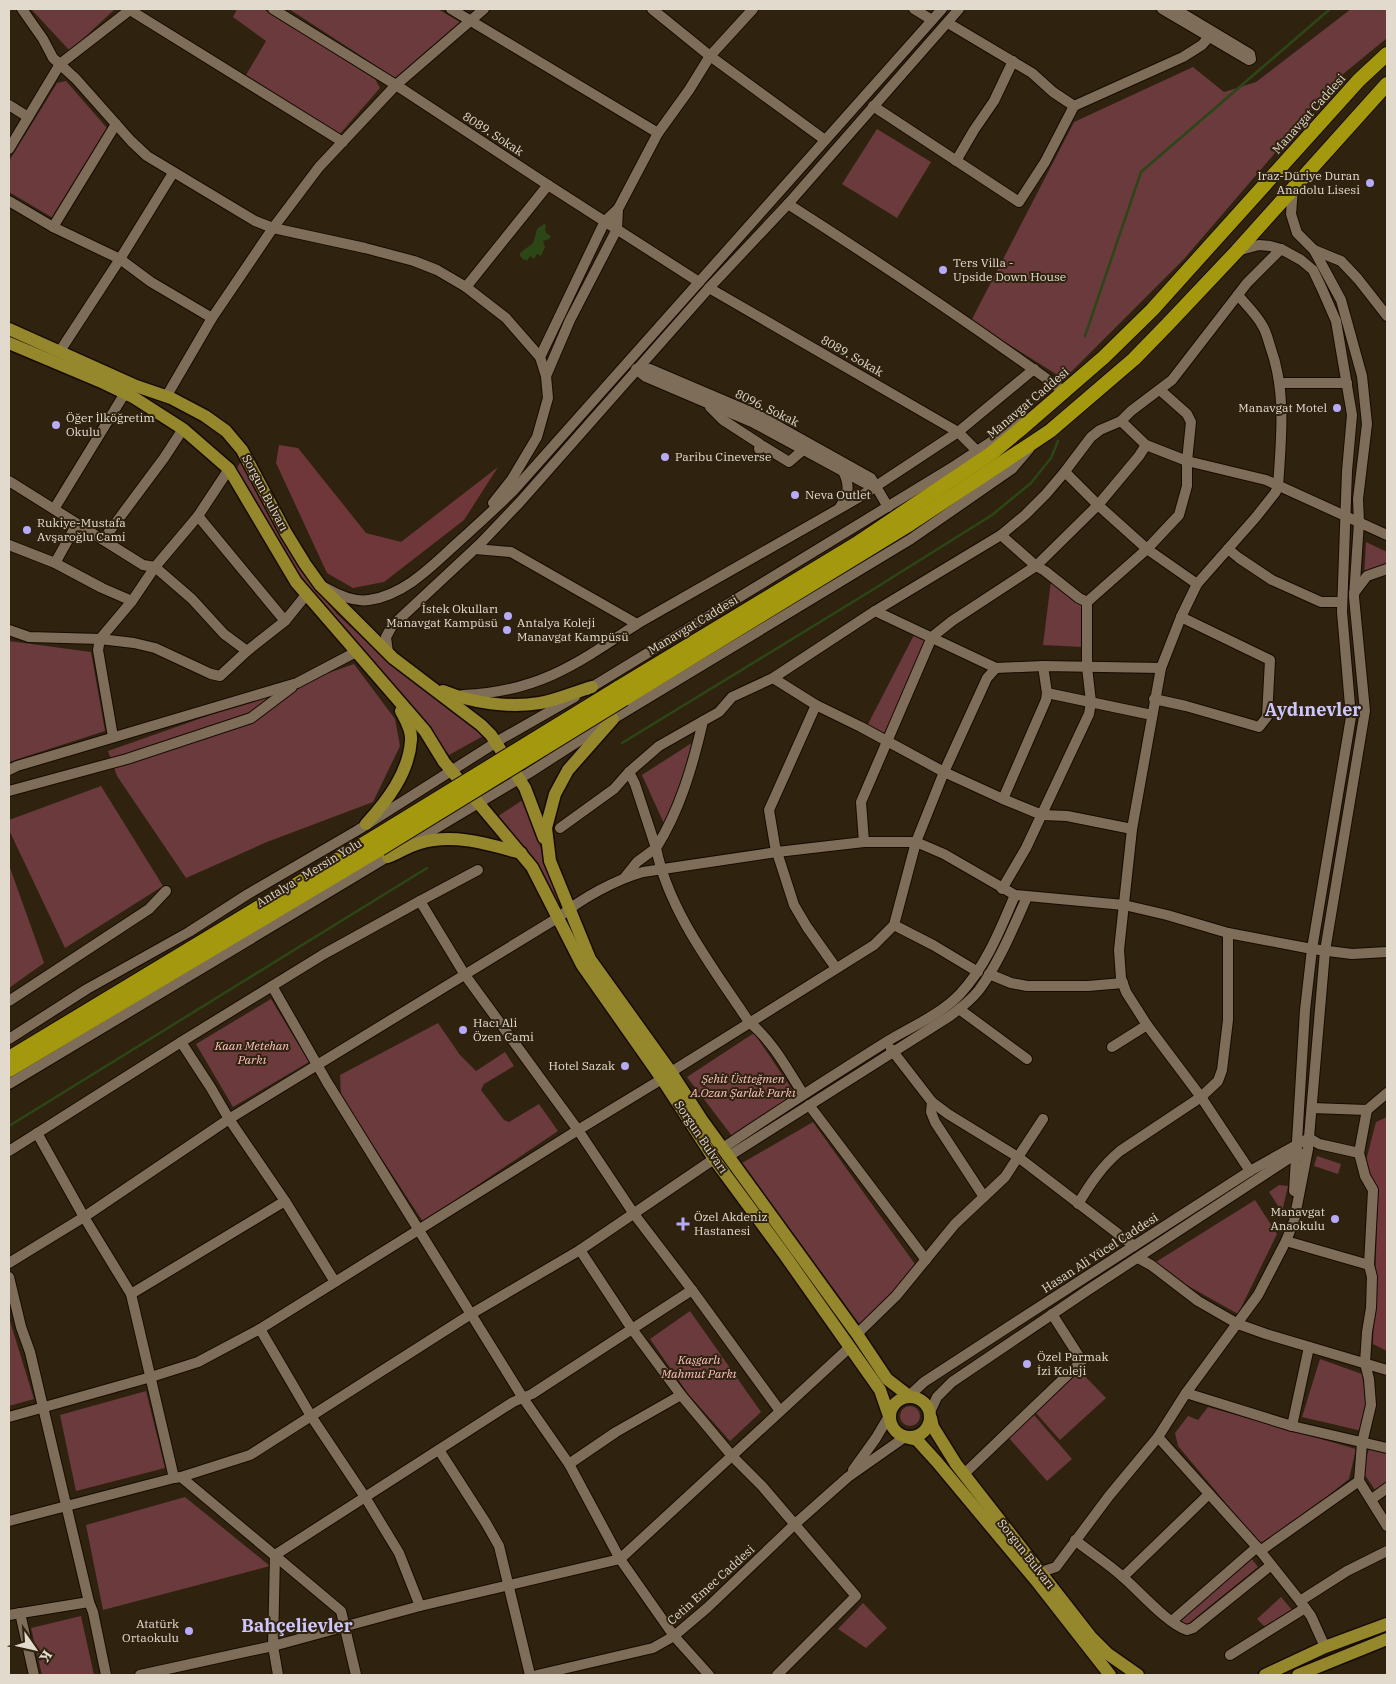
<svg xmlns="http://www.w3.org/2000/svg" width="1396" height="1684" font-family="'IBM Plex Serif',serif">
  <style>
    .green { fill: #6a3a3c }
    .forest { fill: #6f373a }
    .water { fill: #2c4616 }
    .lines { fill: none; stroke-linecap: round; stroke-linejoin: round }
    .stream { stroke: #2c4616; stroke-width: 2.5 }
    .minor-casing { stroke: #170b00; stroke-width: 12 }
    .major-casing { stroke: #170b00; stroke-width: 15 }
    .highway-casing { stroke: #170b00; stroke-width: 16 }
    .minor { stroke: #7e6e59; stroke-width: 10 }
    .major { stroke: #94872c; stroke-width: 12 }
    .highway { stroke: #a3980e; stroke-width: 14 }
    .highway-bridge-casing { stroke: #170b00; stroke-width: 16; stroke-linecap: butt }
    .highway-bridge { stroke: #a3980e; stroke-width: 14 }
    .poi-dot { fill: #b7abf8; stroke: #2f220f; stroke-width: 2 }
    .labels { text-anchor: middle; stroke-width: 4; stroke-linejoin: round; paint-order: stroke }
    .street-label { font-size: 12px; fill: #e3dace; stroke: #2f220f }
    .poi-label { font-size: 12px; fill: #e3dace; stroke: #2f220f; text-anchor: start }
    .park-label { font-size: 12px; font-style: italic; fill: #fcc2c3; stroke: #2f220f }
    .district-label { font-size: 18px; font-weight: bold; fill: #ccc5fe; stroke: #2f220f }
  </style>
  <rect width="100%" height="100%" fill="#2f220f"/>
  <g class="green">
    <polygon points="31,9 115,9 70,51"/>
    <polygon points="237,9 263,9 375,79 380,88 339,135 246,75 266,41 233,17"/>
    <polygon points="289,9 438,9 460,22 395,78"/>
    <polygon points="1351,9 1387,9 1387,38 1342,75 1184,259 1064,379 971,321 1074,122 1193,67 1224,92 1256,82"/>
    <polygon points="66,81 107,128 53,218 9,192 9,161 57,83"/>
    <polygon points="877,129 931,162 897,218 842,184"/>
    <polygon points="242,459 284,541 308,579 337,614 398,671 485,735 449,755 398,690 303,582 235,472"/>
    <polygon points="1366,542 1387,552 1387,570 1364,577"/>
    <polygon points="1051,581 1082,603 1083,647 1043,645"/>
    <polygon points="914,635 925,640 884,735 867,726"/>
    <polygon points="9,641 91,652 105,731 9,762"/>
    <polygon points="354,664 395,719 400,746 373,802 267,842 186,878 117,776 108,751"/>
    <polygon points="701,737 666,828 642,775"/>
    <polygon points="101,786 163,886 65,948 9,830 9,820"/>
    <polygon points="524,799 563,913 497,817"/>
    <polygon points="9,865 44,963 9,988"/>
    <polygon points="271,999 309,1062 233,1107 196,1044"/>
    <polygon points="438,1023 460,1055 476,1071 505,1052 514,1066 484,1084 481,1090 504,1120 509,1122 539,1104 558,1131 423,1222 341,1096 340,1075"/>
    <polygon points="754,1033 798,1098 732,1136 687,1077"/>
    <polygon points="813,1122 917,1267 860,1325 742,1163"/>
    <polygon points="1317,1156 1341,1164 1338,1174 1314,1166"/>
    <polygon points="1279,1185 1288,1186 1282,1212 1269,1192"/>
    <polygon points="1255,1200 1277,1234 1238,1314 1151,1265"/>
    <polygon points="690,1311 761,1412 730,1441 689,1395 650,1339"/>
    <polygon points="9,1318 34,1399 9,1406"/>
    <polygon points="1320,1359 1362,1374 1366,1400 1362,1431 1302,1417"/>
    <polygon points="1080,1371 1106,1398 1060,1440 1035,1412"/>
    <polygon points="146,1391 165,1468 76,1491 60,1415"/>
    <circle cx="910" cy="1416" r="10"/>
    <polygon points="1208,1407 1356,1449 1349,1479 1313,1508 1260,1544 1178,1446 1175,1433 1188,1416 1198,1420"/>
    <polygon points="1034,1415 1072,1459 1047,1481 1008,1437"/>
    <polygon points="1369,1448 1387,1454 1387,1486 1377,1493 1363,1472"/>
    <polygon points="185,1497 270,1566 103,1610 86,1525"/>
    <polygon points="1251,1558 1258,1567 1189,1623 1184,1626 1178,1622"/>
    <polygon points="1281,1597 1292,1610 1266,1628 1257,1619"/>
    <polygon points="863,1603 887,1628 866,1648 838,1629"/>
    <polygon points="81,1616 94,1675 42,1675 31,1628"/>
  </g>
  <g class="forest">
    <polygon points="279,445 298,448 366,533 401,542 498,467 464,520 384,582 353,588 327,573 276,463"/>
    <polygon points="1387,1117 1387,1351 1373,1344 1378,1193 1364,1168 1376,1122"/>
  </g>
  <polygon class="water" points="544,224 546,225 545,229 546,233 551,236 549,239 543,241 545,247 541,256 537,254 534,259 530,256 527,261 525,259 522,261 523,259 520,256 520,253 533,243 537,229"/>
  <g class="lines">
    <g class="stream">
      <polyline points="1085,336 1141,172 1330,9"/>
      <polyline points="622,743 869,592 992,515 1031,483 1051,458 1058,441"/>
      <polyline points="9,1126 427,868"/>
    </g>
    <defs>
      <g id="minor">
        <polyline points="22,9 43,39 53,58 76,79 131,141 147,156 255,221 273,228 365,248 414,261 437,270 466,287 506,318 540,357 546,376 548,398 537,437 512,479 493,503"/>
        <polyline points="273,9 396,85 548,185 699,282"/>
        <polyline points="451,9 658,133"/>
        <polyline points="652,9 710,56 825,140"/>
        <polyline points="914,9 932,20"/>
        <polyline points="1162,9 1247,59 1249,60 1251,59 1250,54 1175,9"/>
        <polyline points="130,10 343,142"/>
        <polyline points="948,23 1032,73 1053,92 1074,106"/>
        <polyline points="9,105 28,117"/>
        <polyline points="873,106 1019,202 1045,162 1074,106 1183,57 1202,45 1209,37"/>
        <polyline points="9,149 60,64 131,9"/>
        <polyline points="956,161 974,130 994,101 1013,61"/>
        <polyline points="9,201 53,227 120,259 151,282 212,318"/>
        <path d="M788 204C882 264 974 326 1065 392"/>
        <polyline points="53,227 116,124"/>
        <polyline points="1314,250 1341,261 1358,279 1387,316"/>
        <polyline points="1237,251 1259,245 1270,246 1281,249 1301,260 1313,270 1322,289 1336,321 1352,415 1347,471 1342,612 1351,717 1312,949 1305,1010 1294,1191"/>
        <polyline points="466,287 548,185"/>
        <polyline points="709,288 958,432 977,451"/>
        <polyline points="60,351 120,259 173,173"/>
        <polyline points="540,357 605,221 618,209 658,133 689,90 710,56 753,9"/>
        <polyline points="636,369 646,377 754,423 865,483 875,485"/>
        <polyline points="639,370 650,369 758,415 871,478 888,507"/>
        <polyline points="546,376 570,320 617,229 618,209"/>
        <polyline points="1280,383 1347,383"/>
        <polyline points="166,397 212,318 273,228 319,167 396,85 484,9"/>
        <polyline points="710,407 723,420 760,444 759,449 763,446 789,462 803,450"/>
        <polyline points="1121,421 1131,411 1172,380 1247,283 1281,249"/>
        <polyline points="1065,472 1098,505 1147,549 1197,584"/>
        <polyline points="9,481 143,565 155,567 192,599 224,634 247,651"/>
        <path d="M840 507C849 494 850 485 843 471"/>
        <polyline points="54,509 125,393"/>
        <polyline points="198,516 285,621"/>
        <polyline points="1001,535 1036,566 1045,571 1079,598 1087,602"/>
        <polyline points="103,540 164,458 183,429"/>
        <polyline points="9,545 55,563 102,588 132,601"/>
        <polyline points="1228,549 1239,558 1272,580 1321,602 1342,602"/>
        <polyline points="55,563 77,524"/>
        <path d="M326 588C338 595 355 602 369 600 404 595 431 567 455 545 475 527 495 509 514 490L942 9"/>
        <polyline points="1354,593 1367,576 1387,569"/>
        <polyline points="875,611 996,668"/>
        <polyline points="637,624 858,498 958,432 1034,369"/>
        <polyline points="9,630 29,637 100,639 132,601 155,567 198,516 229,469"/>
        <polyline points="388,653 386,637 392,626 480,544 520,502 709,288 788,204 959,9"/>
        <polyline points="773,678 816,705 861,727 944,772 1003,799 1042,815 1067,816 1132,829"/>
        <polyline points="587,690 956,465 1024,420"/>
        <polyline points="1047,693 1152,715"/>
        <path d="M463 695C538 692 577 664 637 624L511 552 475 549"/>
        <polyline points="1154,699 1186,706 1259,727 1267,717 1270,660 1181,617"/>
        <polyline points="816,705 769,810 775,846 794,905 807,927 836,968"/>
        <polyline points="113,737 98,650 100,639 134,643 155,648 211,674 220,676 247,651 285,621 306,595"/>
        <polyline points="9,770 17,766 297,683 356,652"/>
        <polyline points="9,791 127,759 251,718 292,687"/>
        <polyline points="1003,799 1046,700 1047,693 1043,666"/>
        <polyline points="560,828 614,789 629,772 659,746 703,721"/>
        <polyline points="413,842 529,773 613,719 911,539 1012,469 1029,449"/>
        <polyline points="864,842 861,802 932,637 952,621 1036,566 1098,505 1139,456 1146,445"/>
        <polyline points="625,877 637,862 656,848 635,784 629,772"/>
        <polyline points="1002,889 1026,848 1089,714 1091,702 1087,667 1087,602 1147,549 1179,515 1187,486 1187,461 1191,422 1187,414 1160,390"/>
        <polyline points="420,901 478,870"/>
        <polyline points="894,925 933,945 978,972"/>
        <polyline points="989,974 1011,983 1027,986 1088,986 1123,983"/>
        <polyline points="272,986 327,1082 523,1398 569,1464 620,1559 674,1636 709,1675"/>
        <polyline points="9,1001 149,909 166,891"/>
        <polyline points="959,1009 1027,1059"/>
        <path d="M1147 1025 1126 992 1121 978 1119 950 1132 829 1161 668 1181 617 1197 584 1256 517 1275 493 1278 487C1281 439 1287 392 1270 346 1268 339 1266 331 1262 325 1256 314 1246 305 1238 295"/>
        <polyline points="9,1039 87,989 189,932 248,894 358,830 503,738 575,697"/>
        <polyline points="181,1042 211,1088 229,1119 285,1201 335,1282"/>
        <polyline points="1112,1047 1147,1025 1201,1097 1250,1171"/>
        <polyline points="891,1049 932,1102 948,1114 1018,1157 1134,1246"/>
        <polyline points="671,1072 874,945 894,925 916,842 944,772 987,678 996,668 1043,666 1161,668"/>
        <polyline points="9,1084 394,853"/>
        <path d="M803 1094C788 1070 772 1040 749 1022 714 969 669 912 656 848 680 810 693 765 703 721L719 712 732 697 773 678 875 611 1001 535 1025 515 1046 494 1063 474 1091 437 1100 430 1121 421 1146 445 1187 461 1266 480 1387 535"/>
        <polyline points="932,1102 931,1112 935,1122 984,1197"/>
        <polyline points="809,1105 926,1260"/>
        <polyline points="1312,1108 1367,1110 1387,1093"/>
        <polyline points="37,1133 84,1217 131,1294 174,1478"/>
        <path d="M723 1148C776 1112 829 1078 883 1044 908 1028 939 1016 960 994 986 966 1000 930 1015 895"/>
        <polyline points="9,1151 181,1042 324,954 420,901 465,975 578,1130 634,1214 692,1290 780,1411"/>
        <polyline points="1359,1153 1365,1176 1373,1190 1369,1265"/>
        <path d="M729 1156 950 1016C961 1008 971 1000 979 990 998 965 1014 926 1027 897"/>
        <path d="M1078 1204C1090 1184 1102 1166 1120 1151L1201 1097 1218 1081 1222 1070 1228 1020V933"/>
        <polyline points="1286,1241 1369,1265 1372,1277 1371,1308 1367,1332 1365,1363 1369,1379 1371,1405 1362,1443 1359,1481 1387,1526"/>
        <polyline points="580,1250 632,1329 681,1395 732,1456 762,1486 856,1596 777,1675"/>
        <polyline points="1138,1258 1151,1265 1198,1301 1238,1324 1266,1334 1387,1370"/>
        <path d="M9 1263 84 1217 229 1119 559 917C582 898 615 880 643 872L777 852 864 842H916L944 854 1015 895 1124 905 1167 915 1228 933 1312 949 1352 954 1387 952"/>
        <polyline points="9,1277 21,1327 30,1352 89,1602 93,1612 106,1675"/>
        <polyline points="131,1294 285,1201"/>
        <polyline points="260,1329 311,1416 365,1497 399,1553 420,1606"/>
        <polyline points="857,1334 896,1296 955,1224 1005,1177 1043,1119"/>
        <polyline points="1186,1393 1292,1426 1387,1448"/>
        <polyline points="909,1396 924,1382 1016,1322 1250,1171 1309,1138 1319,1144 1359,1153 1367,1110"/>
        <polyline points="930,1412 937,1397 952,1382 1088,1290 1288,1159 1300,1153"/>
        <polyline points="9,1417 151,1377 198,1362 260,1329 578,1130 662,1079"/>
        <polyline points="1292,1426 1309,1347"/>
        <polyline points="1158,1437 1257,1547 1300,1601 1311,1616 1325,1647"/>
        <polyline points="439,1450 486,1523 499,1546 530,1675"/>
        <polyline points="569,1464 616,1432 681,1395"/>
        <polyline points="853,1470 876,1438 889,1416"/>
        <polyline points="964,1474 1082,1361 1052,1314"/>
        <polyline points="181,1477 341,1611 356,1675"/>
        <polyline points="1372,1499 1387,1488"/>
        <polyline points="9,1521 174,1478 181,1477 250,1455 471,1314 580,1250 714,1159"/>
        <path d="M1075 1540C1091 1553 1109 1564 1124 1578 1140 1592 1169 1625 1187 1630L1193 1628 1270 1566"/>
        <polyline points="1260,1551 1359,1481"/>
        <polyline points="1041,1572 1056,1567 1109,1496 1158,1437 1186,1393 1258,1295 1286,1241 1294,1221 1308,1149 1325,951 1365,711 1354,597 1359,522 1358,499 1367,424 1362,376 1341,300 1314,250 1297,233 1291,214 1293,188"/>
        <polyline points="1123,1577 1209,1494"/>
        <polyline points="1300,1601 1347,1571 1387,1551"/>
        <polyline points="20,1613 34,1675"/>
        <polyline points="9,1615 89,1602"/>
        <polyline points="1172,1621 1257,1547"/>
        <polyline points="1230,1655 1305,1608"/>
        <polyline points="140,1675 273,1646 420,1606 620,1559 850,1347"/>
        <polyline points="278,1675 273,1646 275,1555 513,1402 532,1394 692,1290"/>
        <polyline points="537,1675 653,1648 674,1636 707,1608 795,1524 848,1477 905,1437"/>
      </g>
      <g id="major">
        <polyline points="9,329 136,386 171,398 205,416 226,431 242,450 286,533 305,564 320,585 393,658 481,725 491,735 525,788 544,838"/>
        <polyline points="9,343 104,383 133,397 183,429 229,469 296,582 425,731 444,762 532,867 582,965 662,1079 714,1159 784,1254 880,1390 889,1416"/>
        <path d="M443 691C473 703 508 708 540 703 557 700 575 692 592 687"/>
        <polyline points="613,719 568,770 555,794 546,828 550,861 590,959 671,1072 702,1120 857,1334 887,1379 909,1396"/>
        <path d="M366 824C387 801 409 773 411 740 412 730 405 719 401 711"/>
        <path d="M388 857C398 853 409 846 420 843 453 833 488 844 521 853"/>
        <circle cx="910" cy="1417" r="20"/>
        <polyline points="931,1418 933,1427 956,1464 1091,1637 1108,1654 1138,1675"/>
        <polyline points="905,1437 917,1440 937,1462 1038,1583 1110,1675"/>
        <polyline points="1265,1675 1325,1647 1387,1624"/>
        <polyline points="1298,1675 1387,1639"/>
      </g>
      <g id="highway">
        <polyline points="618,688 856,544 992,453 1022,428 1104,357 1152,310 1359,80 1387,54"/>
        <polyline points="624,699 910,524 1050,431 1134,359 1169,323 1237,251 1387,84"/>
        <polyline points="9,1058 375,837"/>
        <polyline points="9,1070 380,849"/>
      </g>
    </defs>
    <use href="#minor" class="minor-casing"/>
    <use href="#major" class="major-casing"/>
    <use href="#highway" class="highway-casing"/>
    <use href="#minor" class="minor"/>
    <use href="#major" class="major"/>
    <use href="#highway" class="highway"/>
    <defs>
      <g id="highway-bridge">
        <polyline points="375,837 618,688"/>
        <polyline points="380,849 624,699"/>
      </g>
    </defs>
    <use href="#highway-bridge" class="highway-bridge-casing"/>
    <use href="#highway-bridge" class="highway-bridge"/>
  </g>
  <g class="poi-dot">
    <circle cx="1370" cy="183" r="5"/>
    <circle cx="943" cy="270" r="5"/>
    <circle cx="1337" cy="408" r="5"/>
    <circle cx="56" cy="425" r="5"/>
    <circle cx="665" cy="457" r="5"/>
    <circle cx="795" cy="495" r="5"/>
    <circle cx="27" cy="530" r="5"/>
    <circle cx="508" cy="616" r="5"/>
    <circle cx="507" cy="630" r="5"/>
    <circle cx="463" cy="1030" r="5"/>
    <circle cx="625" cy="1066" r="5"/>
    <circle cx="1335" cy="1219" r="5"/>
    <path d="M680.5 1216.5h5v5h5v5h-5v5h-5v-5h-5v-5h5z"/>
    <circle cx="1027" cy="1364" r="5"/>
    <circle cx="189" cy="1631" r="5"/>
  </g>
  <g class="labels">
    <g class="street-label">
      <text transform="translate(1309 114) rotate(-48)" y="4">Manavgat Caddesi</text>
      <text transform="translate(493 134) rotate(33)" y="4">8089. Sokak</text>
      <text transform="translate(852 356) rotate(30)" y="4">8089. Sokak</text>
      <text transform="translate(1028 403) rotate(-40)" y="4">Manavgat Caddesi</text>
      <text transform="translate(767 408) rotate(26)" y="4">8096. Sokak</text>
      <text transform="translate(265 493) rotate(62)" y="4">Sorgun Bulvarı</text>
      <text transform="translate(693 625) rotate(-31)" y="4">Manavgat Caddesi</text>
      <text transform="translate(309 873) rotate(-31)" y="4">Antalya - Mersin Yolu</text>
      <text transform="translate(701 1137) rotate(56)" y="4">Sorgun Bulvarı</text>
      <text transform="translate(1100 1253) rotate(-33)" y="4">Hasan Ali Yücel Caddesi</text>
      <text transform="translate(1026 1554) rotate(52)" y="4">Sorgun Bulvarı</text>
      <text transform="translate(711 1585) rotate(-42)" y="4">Cetin Emec Caddesi</text>
    </g>
    <g class="poi-label">
      <text x="1360" y="180" text-anchor="end">Iraz-Düriye Duran<tspan x="1360" dy="14">Anadolu Lisesi</tspan></text>
      <text x="953" y="267">Ters Villa -<tspan x="953" dy="14">Upside Down House</tspan></text>
      <text x="1327" y="412" text-anchor="end">Manavgat Motel</text>
      <text x="66" y="422">Öğer İlköğretim<tspan x="66" dy="14">Okulu</tspan></text>
      <text x="675" y="461">Paribu Cineverse</text>
      <text x="805" y="499">Neva Outlet</text>
      <text x="37" y="527">Rukiye-Mustafa<tspan x="37" dy="14">Avşaroğlu Cami</tspan></text>
      <text x="498" y="613" text-anchor="end">İstek Okulları<tspan x="498" dy="14">Manavgat Kampüsü</tspan></text>
      <text x="517" y="627">Antalya Koleji<tspan x="517" dy="14">Manavgat Kampüsü</tspan></text>
      <text x="473" y="1027">Hacı Ali<tspan x="473" dy="14">Özen Cami</tspan></text>
      <text x="615" y="1070" text-anchor="end">Hotel Sazak</text>
      <text x="1325" y="1216" text-anchor="end">Manavgat<tspan x="1325" dy="14">Anaokulu</tspan></text>
      <text x="694" y="1221">Özel Akdeniz<tspan x="694" dy="14">Hastanesi</tspan></text>
      <text x="1037" y="1361">Özel Parmak<tspan x="1037" dy="14">İzi Koleji</tspan></text>
      <text x="179" y="1628" text-anchor="end">Atatürk<tspan x="179" dy="14">Ortaokulu</tspan></text>
    </g>
    <g class="park-label">
      <text x="252" y="1050">Kaan Metehan<tspan x="252" dy="14">Parkı</tspan></text>
      <text x="743" y="1083">Şehit Üstteğmen<tspan x="743" dy="14">A.Ozan Şarlak Parkı</tspan></text>
      <text x="699" y="1364">Kaşgarlı<tspan x="699" dy="14">Mahmut Parkı</tspan></text>
    </g>
    <g class="district-label">
      <text x="1313" y="716">Aydınevler</text>
      <text x="297" y="1632">Bahçelievler</text>
    </g>
  </g>
  <rect width="1396" height="1684" fill="none" stroke="#e3dace" stroke-width="20"/>
  <g transform="translate(35 1649) rotate(124)" stroke="#2f220f" stroke-width="4" paint-order="stroke">
  <path d="M0-4L9 19L0 12L-9 19Z" fill="#e3dace"/>
  <text y="-8" font-size="14" font-weight="bold" text-anchor="middle" fill="#e3dace">K</text>
  </g>
</svg>
